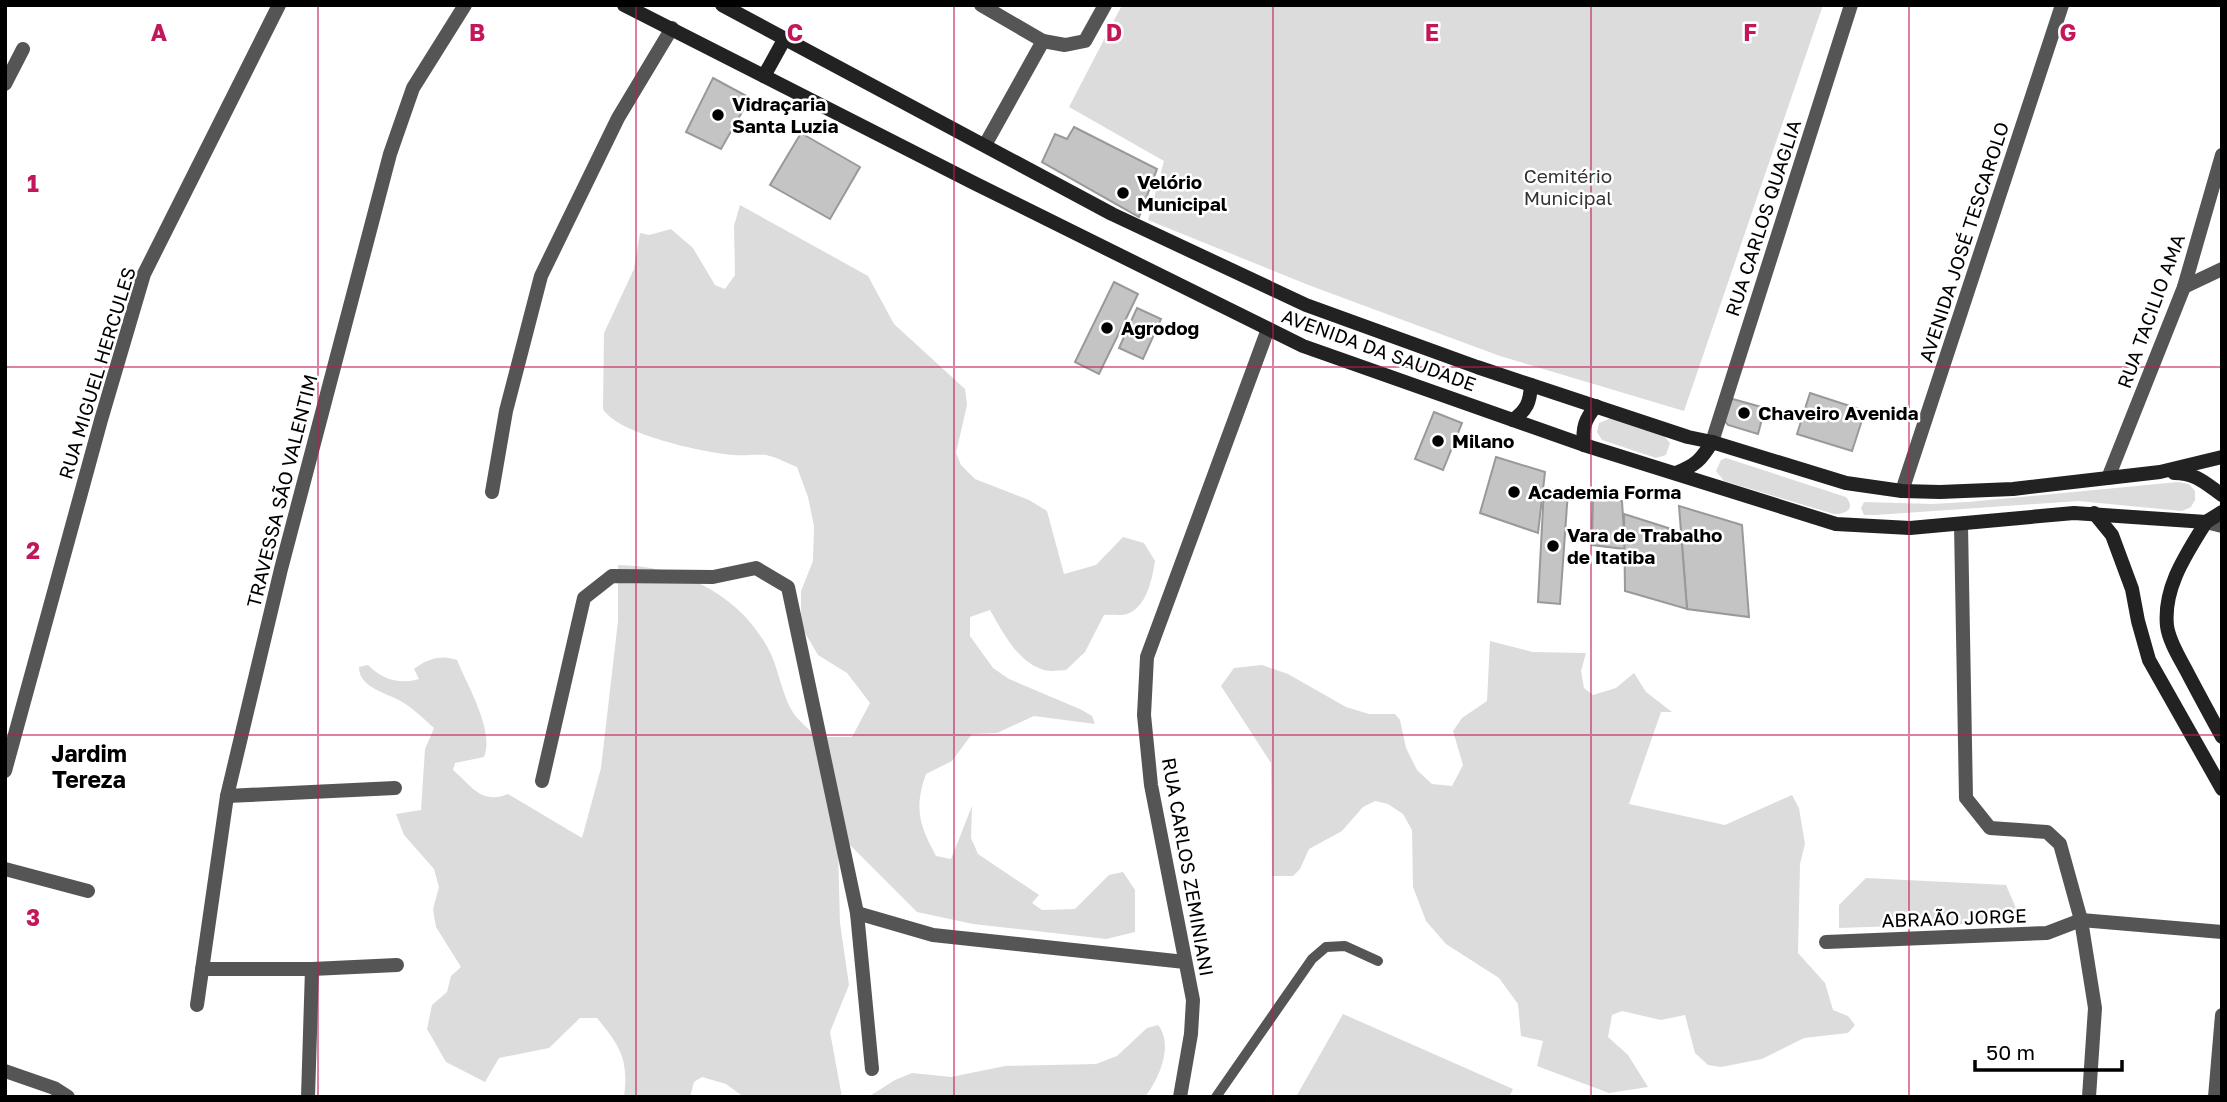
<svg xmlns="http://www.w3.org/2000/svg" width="2227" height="1102" font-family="'Golos Text',sans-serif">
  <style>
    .green { fill: #dcdcdc }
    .building { fill: #c4c4c4; stroke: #999; stroke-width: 2 }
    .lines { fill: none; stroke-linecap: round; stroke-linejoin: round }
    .service { stroke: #555; stroke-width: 10 }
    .minor { stroke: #555; stroke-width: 14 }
    .tertiary { stroke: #555; stroke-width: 14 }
    .secondary { stroke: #222; stroke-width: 14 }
    .grid { fill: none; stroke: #c2185b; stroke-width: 2; stroke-opacity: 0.55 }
    .poi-dot { fill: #000; stroke: #fff; stroke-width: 2.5 }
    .labels { text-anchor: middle; stroke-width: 5; stroke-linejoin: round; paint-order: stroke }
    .poi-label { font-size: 19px; font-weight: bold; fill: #000; stroke: #fff; text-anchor: start }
    .park-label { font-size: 19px; fill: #333; stroke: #fff }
    .street-label { font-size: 19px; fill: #000; stroke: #fff }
    .quarter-label { font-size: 23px; font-weight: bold; fill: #000; stroke: #fff }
    .grid-label { font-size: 23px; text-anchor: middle; font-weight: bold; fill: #c2185b; stroke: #fff; stroke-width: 5; stroke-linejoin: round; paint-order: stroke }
  </style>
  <rect width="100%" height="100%" fill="#fff"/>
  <g class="green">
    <polygon points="1122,5 1823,5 1684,411 1500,356 1311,286 1148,220 1164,161 1069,107"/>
    <path d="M740 205 868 276 894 324 965 389 967 405 956 453 961 465 975 479 1029 500 1047 511 1064 574 1096 565 1123 537 1144 543 1155 561C1152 579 1147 607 1127 614 1120 616 1111 614 1104 615L1085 652 1066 670C1059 670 1050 672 1044 670 1017 662 1003 632 990 610L970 617V636L993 668 1009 679 1082 710 1092 716 1095 724 1034 716 997 733 972 734 952 761 926 774C914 808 919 825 936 856L951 859 972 806 971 838 978 854 1039 895 1032 903 1042 910 1075 909 1109 875 1123 872 1135 890V932L1106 939 973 924 917 912 843 838 838 850 840 923 849 985 830 1032 842 1097H744L726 1084 702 1077 694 1082 690 1097H624C629 1059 620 1046 597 1018H580L549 1048 499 1058 485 1082 446 1062 427 1029 432 1005 447 992 451 976 461 967 436 927 433 909 439 887 434 869 404 835 396 814 421 810 425 749 434 728C425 720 415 710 404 703 389 693 359 689 359 667L368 665C382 679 399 685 419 679L414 669C427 659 441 654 457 660 467 685 495 731 484 757L455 763 453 770C472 786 481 805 508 794L582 838 601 768 618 621V565C682 566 742 595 771 654 779 672 783 698 794 714 800 722 810 730 817 737H852L870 703 847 673 818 655 801 626V591L813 561 814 526 808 497 797 467C787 463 776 457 766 455 756 454 744 456 734 455 705 453 617 434 603 409L604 333 634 269 640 233 649 235 671 229 693 248 715 285 725 289 735 275 734 226Z"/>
    <polygon points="1611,418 1663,435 1670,443 1666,455 1656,458 1602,440 1597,432 1599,423"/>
    <path d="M1726 458 1846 497C1856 509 1846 514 1834 514L1724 481 1716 471 1721 460Z"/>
    <polygon points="2178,482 2189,484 2195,491 2195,500 2191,507 2182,511 2078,501 1876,515 1864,515 1861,508 1864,502 1932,504 1968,502"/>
    <polygon points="1490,641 1533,652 1586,653 1581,671 1584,688 1593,695 1616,688 1634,673 1646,692 1672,712 1661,712 1629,804 1725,825 1792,795 1799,808 1805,844 1800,864 1798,953 1825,983 1833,1010 1848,1016 1855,1025 1848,1033 1804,1038 1762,1059 1721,1067 1708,1065 1695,1053 1685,1015 1661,1020 1622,1011 1612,1015 1608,1037 1628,1055 1648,1087 1609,1093 1537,1066 1543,1041 1521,1036 1518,1004 1499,978 1446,944 1426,921 1413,887 1412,830 1403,814 1388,804 1375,801 1363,807 1342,831 1309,849 1300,869 1293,876 1272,876 1271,763 1221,686 1234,668 1262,665 1288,674 1346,707 1369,714 1395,714 1400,720 1406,748 1417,770 1432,784 1452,786 1463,765 1453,731 1462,718 1487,701"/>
    <polygon points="1866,878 2006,885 2022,922 1839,928 1839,905"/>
    <polygon points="1343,1014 1513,1089 1509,1097 1296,1097"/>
    <path d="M1158 1025C1174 1045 1159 1079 1145 1097H868L895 1080 912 1073 951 1077 1005 1066 1096 1064 1117 1056 1147 1028Z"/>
  </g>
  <g class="building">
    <polygon points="713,78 750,98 721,149 686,132"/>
    <polygon points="1074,127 1157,169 1139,217 1042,162 1055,134 1067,139"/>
    <polygon points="801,133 860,167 830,219 770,185"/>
    <polygon points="1114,282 1138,294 1099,374 1075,362"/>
    <polygon points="1137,308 1161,319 1143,359 1119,348"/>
    <polygon points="1810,393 1865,411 1852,451 1797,434"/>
    <polygon points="1729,398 1765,408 1758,434 1728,425 1724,420"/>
    <polygon points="1434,412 1462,423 1443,470 1415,459"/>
    <polygon points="1496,457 1545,472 1538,533 1480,513"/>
    <polygon points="1544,488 1568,491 1560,604 1538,602"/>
    <polygon points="1593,495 1622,501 1625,549 1592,545"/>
    <polygon points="1679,506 1742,525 1749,617 1687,609"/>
    <polygon points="1624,514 1681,532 1687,609 1625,591"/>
  </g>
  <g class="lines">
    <polyline class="service" points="1216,1097 1312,959 1326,947 1345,946 1378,961"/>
    <g class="minor">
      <polyline points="981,5 1043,41 1065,45 1085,41 1105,5"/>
      <polyline points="5,84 23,49"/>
      <polyline points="985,145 1043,41"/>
      <polyline points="2184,287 2222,269"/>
      <polyline points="1712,442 1851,5"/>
      <polyline points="2108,478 2184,287 2222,155"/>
      <polyline points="1902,491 2062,5"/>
      <polyline points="492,492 506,411 541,276 618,118 672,28"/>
      <polyline points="2206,522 2222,526"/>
      <polyline points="1961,525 1966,798 1990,828 2047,832 2060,844 2081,920 2095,1008 2089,1097"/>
      <polyline points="5,771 101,420 144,274 279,5"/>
      <polyline points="542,781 584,598 612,576 713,577 756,568 788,587 857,913 872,1069"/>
      <polyline points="227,796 395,788"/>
      <polyline points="5,869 88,891"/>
      <polyline points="857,913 933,935 1185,962"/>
      <polyline points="1826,942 2047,933 2081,920 2222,932"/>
      <polyline points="202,969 312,969 397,965"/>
      <polyline points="197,1005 227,796 281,569 390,154 413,88 465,5"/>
      <polyline points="5,1071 54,1088 68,1097"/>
      <polyline points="308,1097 312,969"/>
      <polyline points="2215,1097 2222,1015"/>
    </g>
    <polyline class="tertiary" points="1180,1097 1191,1034 1193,1000 1151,785 1144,715 1147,657 1268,329"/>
    <g class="secondary">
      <polyline points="624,5 974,183 1303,346 1584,445 1836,524 1910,528 2074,513 2206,522 2222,512"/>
      <polyline points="722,5 1112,214 1306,305 1477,367 1688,437 1712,442 1846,483 1902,491 1940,492 2013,489 2160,472 2222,457"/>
      <polyline points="764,76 785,38"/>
      <path d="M1513 420C1527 410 1530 402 1531 385"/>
      <path d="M1584 445C1582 428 1585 419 1596 406"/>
      <path d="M1676 473C1696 465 1701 460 1712 442"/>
      <path d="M2174 473C2196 473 2205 483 2222 495"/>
      <polyline points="2094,513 2112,535 2132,589 2138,621 2149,660 2222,789"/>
      <path d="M2206 522C2187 553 2163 587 2167 626 2169 641 2179 657 2186 670 2198 693 2210 715 2222 737"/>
    </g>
  </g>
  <path class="grid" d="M318 5V1097M636 5V1097M954 5V1097M1273 5V1097M1591 5V1097M1909 5V1097M5 367H2222M5 735H2222"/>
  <g class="poi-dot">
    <circle cx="718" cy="115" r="7"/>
    <circle cx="1123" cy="193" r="7"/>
    <circle cx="1107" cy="328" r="7"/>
    <circle cx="1744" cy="413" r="7"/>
    <circle cx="1438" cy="441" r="7"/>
    <circle cx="1514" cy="492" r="7"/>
    <circle cx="1553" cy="546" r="7"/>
  </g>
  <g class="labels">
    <g class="poi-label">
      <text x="732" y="111">Vidraçaria<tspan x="732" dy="22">Santa Luzia</tspan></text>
      <text x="1137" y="189">Velório<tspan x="1137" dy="22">Municipal</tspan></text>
      <text x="1121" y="335">Agrodog</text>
      <text x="1758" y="420">Chaveiro Avenida</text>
      <text x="1452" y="448">Milano</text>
      <text x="1528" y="499">Academia Forma</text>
      <text x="1567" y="542">Vara de Trabalho<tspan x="1567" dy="22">de Itatiba</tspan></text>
    </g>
    <g class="park-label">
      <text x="1568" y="183">Cemitério<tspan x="1568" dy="22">Municipal</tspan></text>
    </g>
    <g class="street-label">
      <text transform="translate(1763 218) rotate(-72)" y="7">RUA CARLOS QUAGLIA</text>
      <text transform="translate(1964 242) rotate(-72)" y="7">AVENIDA JOSÉ TESCAROLO</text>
      <text transform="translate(2151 311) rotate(-70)" y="7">RUA TACILIO AMA</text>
      <text transform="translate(1379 350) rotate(20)" y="7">AVENIDA DA SAUDADE</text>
      <text transform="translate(97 373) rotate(-73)" y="7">RUA MIGUEL HERCULES</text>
      <text transform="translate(282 491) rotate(-76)" y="7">TRAVESSA SÃO VALENTIM</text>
      <text transform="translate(1188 867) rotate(80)" y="7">RUA CARLOS ZEMINIANI</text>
      <text transform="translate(1954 918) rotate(-2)" y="7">ABRAÃO JORGE</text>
    </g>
    <g class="quarter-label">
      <text x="89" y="762">Jardim<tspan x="89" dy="26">Tereza</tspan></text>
    </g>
  </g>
  <g class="grid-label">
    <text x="159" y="41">A</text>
    <text x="477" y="41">B</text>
    <text x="795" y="41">C</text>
    <text x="1114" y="41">D</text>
    <text x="1432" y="41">E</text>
    <text x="1750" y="41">F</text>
    <text x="2068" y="41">G</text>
    <text x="33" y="192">1</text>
    <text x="33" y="559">2</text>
    <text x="33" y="926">3</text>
  </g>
  <rect width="2227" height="1102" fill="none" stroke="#000000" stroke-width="14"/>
  <path d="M1975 1060v10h147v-10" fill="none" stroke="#000000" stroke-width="3.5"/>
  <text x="1986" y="1060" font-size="21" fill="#000000" stroke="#ffffff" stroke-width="5" paint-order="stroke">50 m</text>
</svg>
